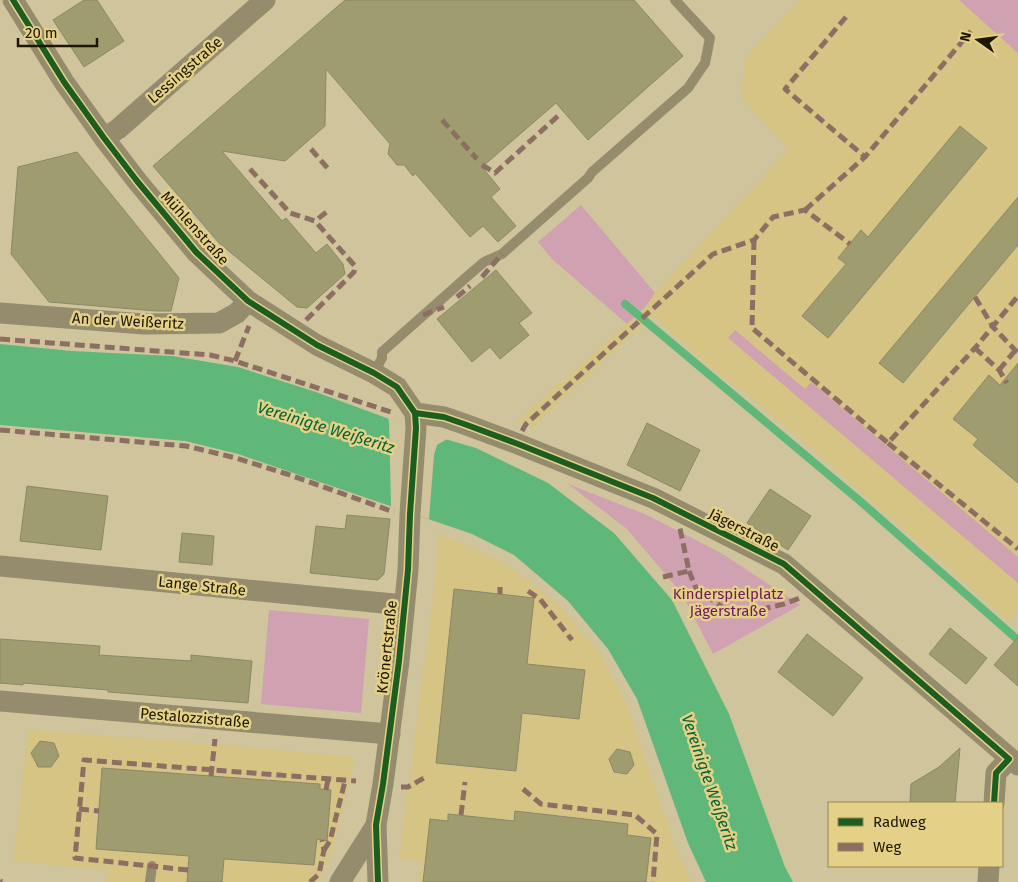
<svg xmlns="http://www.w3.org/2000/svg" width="1018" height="882" font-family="'Fira Sans',sans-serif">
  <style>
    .built { fill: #d5c484 }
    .green { fill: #d0a1b0 }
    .water { fill: #60b77a }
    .pier { fill: #cfc49c }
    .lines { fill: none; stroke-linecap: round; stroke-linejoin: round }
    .stream { stroke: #60b77a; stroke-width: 8 }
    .building { fill: #9f9c6f; stroke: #8b8867 }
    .service { stroke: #948c6d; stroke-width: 10 }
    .minor { stroke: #948c6d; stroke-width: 21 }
    .quiet { stroke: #8d6e63; stroke-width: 5; stroke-dasharray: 10 5; stroke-linecap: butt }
    .cycleway-casing { stroke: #e4d087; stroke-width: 9 }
    .cycleway { stroke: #1b5e20; stroke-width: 6 }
    .labels { text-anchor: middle; stroke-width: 5; stroke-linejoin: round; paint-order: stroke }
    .street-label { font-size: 15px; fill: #1e1700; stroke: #e4d087 }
    .park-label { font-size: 15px; fill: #6d1861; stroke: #e4d087 }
    .water-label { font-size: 16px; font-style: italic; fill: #046437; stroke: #e4d087 }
  </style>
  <rect width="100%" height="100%" fill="#cfc49c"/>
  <g class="built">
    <polygon points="800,0 959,0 1018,53 1018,610 1009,621 756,401 714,371 653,315 533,427 517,421 645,307 655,293 788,149 741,97 745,58"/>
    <polygon points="438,533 506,564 559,606 601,655 628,708 675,848 692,882 419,882 422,861 399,858 436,575"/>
    <polygon points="28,730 215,744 350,757 354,762 334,845 323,873 317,882 106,882 107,870 13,861"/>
  </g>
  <g class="green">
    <polygon points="959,0 1018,0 1018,53"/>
    <polygon points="581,205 655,293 645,307 627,324 552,259 538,242"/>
    <polygon points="735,330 805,389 811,382 1018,557 1018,583 728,338"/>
    <polygon points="568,484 647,515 721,553 800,605 713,654 682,594 627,529"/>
    <polygon points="269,610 369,619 361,713 261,704"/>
  </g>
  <polygon class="water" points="0,344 72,351 172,356 238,367 316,392 438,437 476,448 548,483 614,533 672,600 729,714 785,867 793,882 706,882 688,843 637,699 608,649 568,601 514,555 472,534 238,454 185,441 0,425"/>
  <polygon class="pier" points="388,418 447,439 437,445 434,455 429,519 391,507 389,422"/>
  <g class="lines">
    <polyline class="stream" points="625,304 860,501 1018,640"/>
  </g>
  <g class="building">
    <polygon points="84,0 97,0 124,41 84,67 53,20"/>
    <polygon points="345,0 634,0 683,56 588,140 556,103 482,167 500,189 491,197 516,226 498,242 483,226 470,237 415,173 413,176 404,165 397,165 388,154 390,144 326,69 325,126 285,161 222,151 282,221 286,218 316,253 327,244 343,264 345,274 307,308 297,307 219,243 153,166"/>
    <polygon points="960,126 987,148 828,338 802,316 846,264 838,258 861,230 868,237"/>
    <polygon points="77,152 179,278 171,311 156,311 49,302 11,254 18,167"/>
    <polygon points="1018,197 1018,245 903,383 879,363"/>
    <polygon points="496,270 532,313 519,323 529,335 500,359 490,347 472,362 437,319"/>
    <polygon points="1018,363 1018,483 973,445 978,439 953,419 989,375 1000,385"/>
    <polygon points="647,423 700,450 680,491 627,465"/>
    <polygon points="27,486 108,496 101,550 20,541"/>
    <polygon points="770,489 811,516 788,550 747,523"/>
    <polygon points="347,515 390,519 384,574 378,580 310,573 316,526 345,529"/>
    <polygon points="182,533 214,536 212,565 179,562"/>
    <polygon points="454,589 534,598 527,664 585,670 579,719 522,713 516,771 436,763"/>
    <polygon points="950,628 987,658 966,684 929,654"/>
    <polygon points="807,634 863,678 833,716 778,672"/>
    <polygon points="1018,637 1018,686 994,665"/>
    <polygon points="0,639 100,646 99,655 191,661 191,655 252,661 248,703 108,692 108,690 23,683 23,685 0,683"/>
    <polygon points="40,741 54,743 59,756 51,767 38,767 31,753"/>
    <polygon points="960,748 955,803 910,803 911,784 939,767"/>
    <polygon points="617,749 630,752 634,765 627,774 614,772 609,759"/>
    <polygon points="102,768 320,784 320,789 331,790 327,841 317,839 314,865 224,859 222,882 187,882 189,856 96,849"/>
    <polygon points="515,811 628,824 627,835 651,838 646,882 423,882 430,819 448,821 448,814 514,821"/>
  </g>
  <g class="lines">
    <g class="service">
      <polyline points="374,373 382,358 382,352 470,274 484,262 502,254 588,178 592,172 688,88 705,63 710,38 675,0"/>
      <polyline points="150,882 152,866"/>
    </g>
    <g class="minor">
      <polyline points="13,0 64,82 104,138 137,181 196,252 248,301 317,345 374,373 397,387 415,413"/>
      <polyline points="104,138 118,129 265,0"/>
      <polyline points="0,313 144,324 219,323 237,313 248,301"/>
      <polyline points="415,413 444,417 467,425 518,444 653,498 784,564 1018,765"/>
      <polyline points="0,566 404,605"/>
      <polyline points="0,701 390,734"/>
      <polyline points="994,803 996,773 1009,759"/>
      <polyline points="340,882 376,825"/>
      <polyline points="378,882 376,825 383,784 399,661 408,570 410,514 416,428 415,413"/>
      <polyline points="988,882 989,866"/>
    </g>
    <g class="quiet">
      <polyline points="846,17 785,89 865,157"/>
      <polyline points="442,120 477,159"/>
      <polyline points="311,149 330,171"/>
      <polyline points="482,165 495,173 559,115"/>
      <polyline points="250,169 290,213 315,221 329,210"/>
      <polyline points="805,210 865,157 971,31"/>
      <polyline points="754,240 752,328 888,443 975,348 1018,296"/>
      <polyline points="482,277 502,254"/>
      <polyline points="457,297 470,286"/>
      <polyline points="975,297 993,327 1018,353"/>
      <polyline points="423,315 444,307"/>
      <polyline points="306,320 354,272 355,266 315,221"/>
      <polyline points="0,339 210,355 235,361 391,412"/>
      <polyline points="975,348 999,370 1007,383"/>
      <polyline points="235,361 249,326"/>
      <polyline points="999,370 1018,347"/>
      <polyline points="0,430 186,446 236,458 287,474 394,512"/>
      <polyline points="522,431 526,424 713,254 754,240 773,217 805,210 850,244"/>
      <polyline points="888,443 1018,549"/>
      <polyline points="689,571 696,588 725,609 754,611 784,604 800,598"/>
      <polyline points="663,577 689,571 679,524"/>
      <polyline points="528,591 540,599 572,640"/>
      <polyline points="500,594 500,587"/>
      <polyline points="211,776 215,739"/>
      <polyline points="401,787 408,787 424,778"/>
      <polyline points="523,789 541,804 635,815 657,834 653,882"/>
      <polyline points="326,790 328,779"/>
      <polyline points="79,809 99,811"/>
      <polyline points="461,815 465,782"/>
      <polyline points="324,850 330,841 345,781"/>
      <polyline points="188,870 75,858 84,760 356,781"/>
      <polyline points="0,881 2,882"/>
      <polyline points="310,882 319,874 324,850 322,840"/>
    </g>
    <defs>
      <g id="cycleway">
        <polyline points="13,0 64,82 104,138 137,181 196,252 248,301 317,345 374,373 397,387 415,413"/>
        <polyline points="415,413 444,417 467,425 518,444 653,498 784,564 1009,759 996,773 994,803"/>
        <polyline points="378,882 376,825 383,784 399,661 408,570 410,514 416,428 415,413"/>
      </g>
    </defs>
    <use href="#cycleway" class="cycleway-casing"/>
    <use href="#cycleway" class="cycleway"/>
  </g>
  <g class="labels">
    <g class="street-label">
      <text transform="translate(185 70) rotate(-41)" y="5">Lessingstraße</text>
      <text transform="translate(195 228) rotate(48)" y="5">Mühlenstraße</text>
      <text transform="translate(128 321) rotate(3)" y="5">An der Weißeritz</text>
      <text transform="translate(744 530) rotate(27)" y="5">Jägerstraße</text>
      <text transform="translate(202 586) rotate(6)" y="5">Lange Straße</text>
      <text transform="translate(387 647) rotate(-84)" y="5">Krönertstraße</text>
      <text transform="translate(195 718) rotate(5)" y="5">Pestalozzistraße</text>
    </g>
    <g class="park-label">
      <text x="728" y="599">Kinderspielplatz<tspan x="728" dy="17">Jägerstraße</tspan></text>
    </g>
    <g class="water-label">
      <text transform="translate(326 427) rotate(17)" y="6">Vereinigte Weißeritz</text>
      <text transform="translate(710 782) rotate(71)" y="6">Vereinigte Weißeritz</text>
    </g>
  </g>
  <rect x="828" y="802" width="175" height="65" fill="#e4d087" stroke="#958651"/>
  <rect x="838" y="818" width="25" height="8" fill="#1b5e20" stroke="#958651"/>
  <text x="873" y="827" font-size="15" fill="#1e1700">Radweg</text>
  <rect x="838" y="843" width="25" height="8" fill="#8d6e63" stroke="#958651"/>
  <text x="873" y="852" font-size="15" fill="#1e1700">Weg</text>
  <g transform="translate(978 40) rotate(284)" stroke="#e4d087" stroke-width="4" paint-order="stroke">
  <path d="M0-4L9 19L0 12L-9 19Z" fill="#1e1700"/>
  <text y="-8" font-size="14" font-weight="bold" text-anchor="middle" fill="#1e1700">N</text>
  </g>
  <path d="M18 38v8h79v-8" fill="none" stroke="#1e1700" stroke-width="2.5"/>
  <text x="25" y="38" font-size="15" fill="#1e1700" stroke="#e4d087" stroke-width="4" paint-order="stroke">20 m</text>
</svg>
